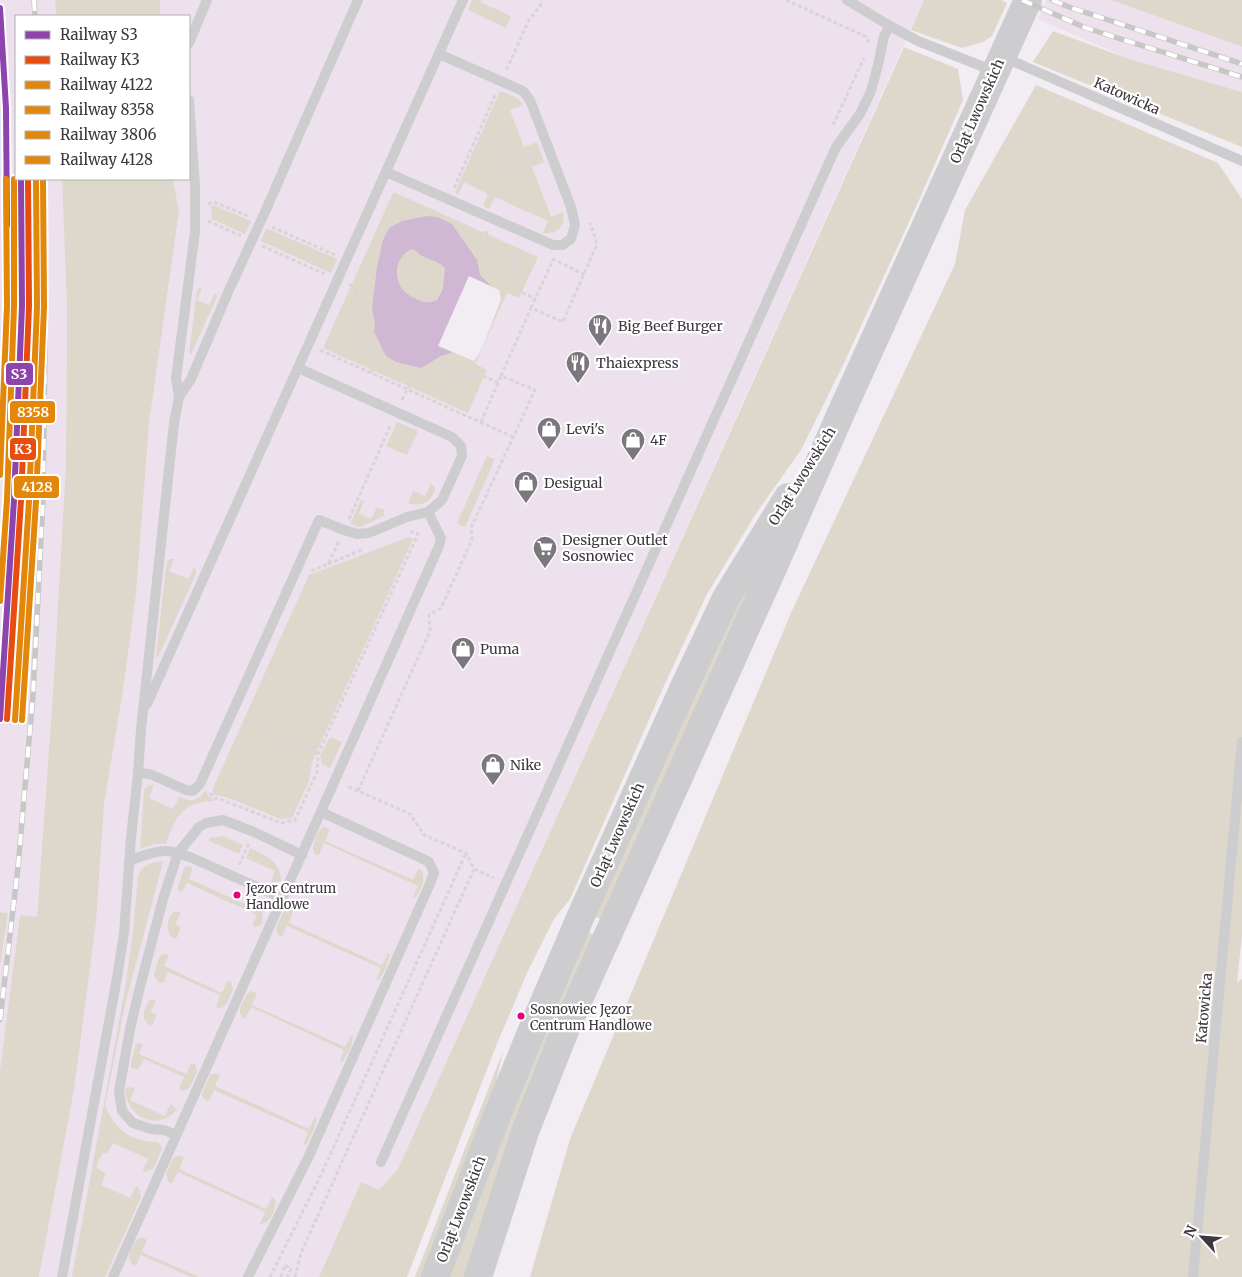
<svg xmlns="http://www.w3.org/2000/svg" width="1242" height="1277" font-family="Merriweather,serif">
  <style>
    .built { fill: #ede1ee }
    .green { fill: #ddd8cb }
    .water { fill: #d0b8d4; fill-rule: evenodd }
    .pier { fill: #f2ecf3 }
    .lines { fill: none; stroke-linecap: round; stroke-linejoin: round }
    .path { stroke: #d7d5d7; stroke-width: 3; stroke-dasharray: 4 2.5; stroke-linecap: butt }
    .lane { stroke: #cdccce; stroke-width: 10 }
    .primary { stroke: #cdccce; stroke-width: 28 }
    .rail-casing { stroke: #c8c7c8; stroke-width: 5.5 }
    .rail { stroke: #fff; stroke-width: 4; stroke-dasharray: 11; stroke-linecap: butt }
    .rail-1-casing { stroke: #fff; stroke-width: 10 }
    .rail-2-casing { stroke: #fff; stroke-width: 10 }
    .rail-3-casing { stroke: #fff; stroke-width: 10 }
    .rail-4-casing { stroke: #fff; stroke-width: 10 }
    .rail-5-casing { stroke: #fff; stroke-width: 10 }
    .rail-6-casing { stroke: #fff; stroke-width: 10 }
    .rail-1 { stroke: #8e44ad; stroke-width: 6 }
    .rail-2 { stroke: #e84d0f; stroke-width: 6 }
    .rail-3 { stroke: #e28709; stroke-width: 6 }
    .rail-4 { stroke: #e28709; stroke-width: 6 }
    .rail-5 { stroke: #e28709; stroke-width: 6 }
    .rail-6 { stroke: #e28709; stroke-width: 6 }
    .bus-dot { fill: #e5007d; stroke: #fff; stroke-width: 2 }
    .labels { text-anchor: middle; stroke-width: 4.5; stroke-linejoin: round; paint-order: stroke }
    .bus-label { font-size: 13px; fill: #3d383e; stroke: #fff; text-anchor: start }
    .street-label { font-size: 14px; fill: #3d383e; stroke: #fff }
    .poi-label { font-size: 14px; fill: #3d383e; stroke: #fff; text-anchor: start }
    .line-badge { stroke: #fff; stroke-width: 2 }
    .badge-label { font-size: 14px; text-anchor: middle; font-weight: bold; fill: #fff }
  </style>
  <rect width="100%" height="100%" fill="#f2ecf3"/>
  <g class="built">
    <polygon points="0,0 55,0 56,16 16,16 16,179 62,179 67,309 66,463 53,693 37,918 20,915 0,1070 0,967 8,913 0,912"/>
    <polygon points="160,0 924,0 398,1169 379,1190 361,1182 319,1277 39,1277 74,1090 96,923 104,805 123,690 136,595 149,424 179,211 173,179 189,179 189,16 160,16"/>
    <polygon points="1046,0 1111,0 1242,47 1242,92 1129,59 1038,19"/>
  </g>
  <g class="green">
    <polygon points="55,0 160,0 160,16 56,16"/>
    <polygon points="472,0 481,0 480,2 511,16 506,28 468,10"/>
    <polygon points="924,0 1001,0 1007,3 992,36 983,42 962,48 911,30"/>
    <polygon points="1111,0 1242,0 1242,47 1240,46"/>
    <polygon points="1053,31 1129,59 1242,92 1242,147 1033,62"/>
    <polygon points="904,47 958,69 963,100 919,200 844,363 801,450 755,515 706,596 663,688 570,899 554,919 527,973 496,1046 407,1277 319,1277 361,1182 379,1190 398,1169"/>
    <polygon points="1036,85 1218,163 1242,199 1242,935 1237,983 1242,979 1242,1277 530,1277 570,1139 791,613 955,264 965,210"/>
    <path d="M500 91C509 94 519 97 523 105L510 110 524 147 537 142 544 162 532 167 551 217 563 212C566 226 557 235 543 233L548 221 495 197 489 209 483 206 488 194 464 182 458 195 455 192Z"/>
    <polygon points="62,179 173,179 179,211 149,424 136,595 123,690 104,805 96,923 74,1090 39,1277 0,1277 0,1070 20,915 37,917 53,693 66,463 67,309"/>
    <polygon points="393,193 396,193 538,257 519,298 507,293 475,364 487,370 468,413 323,348"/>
    <polygon points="213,205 251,221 245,234 212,219 211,207"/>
    <polygon points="266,228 337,259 331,273 261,241"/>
    <polygon points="199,288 202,288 197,300 209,305 215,293 217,295 217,297 191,354 189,354 197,290"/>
    <polygon points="397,422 418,431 407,455 386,446"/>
    <polygon points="487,456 495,459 465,527 457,523"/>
    <path d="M431 484 435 487C434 501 420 508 408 503L413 491 425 496Z"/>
    <polygon points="361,500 364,501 359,513 371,519 377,507 384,510 384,516 360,527 350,524"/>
    <polygon points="409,537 413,539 312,762 309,781 292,818 280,819 229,798 215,795 213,793 213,788 309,575"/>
    <polygon points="768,547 604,920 593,916 712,651"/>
    <polygon points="170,559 174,559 169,571 189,579 194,567 196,571 196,574 158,657 156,657 166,567 168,561"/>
    <polygon points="330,737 342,742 330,768 322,764 320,756"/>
    <path d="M150 785H154L149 798 173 809 179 797C193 802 197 802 206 790L208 796 215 801C183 801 175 817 166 844H154L140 849 144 792 145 788Z"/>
    <path d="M323 827 330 829 325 841 413 880 418 869 422 871C426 882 421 889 415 898L413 897 418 886 324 843 319 855 315 854 313 851C313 843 317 832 323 827Z"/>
    <polygon points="223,836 243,845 239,854 209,841 210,838"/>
    <path d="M250 848C266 856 280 860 281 880 278 883 275 884 271 881L275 871 246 858Z"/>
    <path d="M161 861 163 862 125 1005 105 1105C115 1131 131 1141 158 1142L161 1146 162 1149 154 1167 151 1170 144 1172 143 1169 148 1159 113 1143 107 1154 102 1153 96 1168 106 1173 101 1185 130 1198 136 1186 139 1188 141 1197 105 1277H72L125 989 133 931 138 876C142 865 150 863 161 861Z"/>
    <polygon points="188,866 191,867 192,869 189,879 259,910 261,907 263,908 262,924 261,925 255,927 252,925 257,915 187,883 182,892 179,891 178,887 184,868"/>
    <path d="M288 909 293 911 289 923 382 965 388 953 390 954 386 968 379 980H376L381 968 287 926 282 937C270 932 280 920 284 911Z"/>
    <path d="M176 911 181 913 175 924 181 927 176 939 170 936C167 927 166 915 176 911Z"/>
    <polygon points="0,912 8,913 0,967"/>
    <polygon points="587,931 596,936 466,1277 447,1277 491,1159"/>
    <polygon points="162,954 169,955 164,966 222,993 227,981 231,982 233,990 226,1005 219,1009 216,1007 220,995 168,972 163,983 158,982 154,975 158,960"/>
    <polygon points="251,991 257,993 252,1005 345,1047 351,1036 353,1036 351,1048 342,1062 340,1061 344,1050 251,1007 245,1019 242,1017 240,1012 240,1008 247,994"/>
    <path d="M150 1000H156L151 1012 157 1014 152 1026C140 1022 143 1008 150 1000Z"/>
    <polygon points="139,1043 143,1045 139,1054 186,1074 191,1063 195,1064 197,1072 189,1088 182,1091 179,1089 184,1077 144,1059 138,1070 131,1067 131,1063 136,1044"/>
    <polygon points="503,1051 492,1099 425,1277 415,1277"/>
    <polygon points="214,1073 220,1075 215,1086 309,1129 315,1117 317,1118 314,1129 306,1145 303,1144 308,1132 214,1090 209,1101 205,1100 202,1096 203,1092 210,1075"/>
    <path d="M127 1087 135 1088 130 1100 165 1116 170 1104 176 1108 177 1110C173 1113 169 1118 164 1119 142 1126 126 1108 125 1089Z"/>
    <path d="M176 1156H180L184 1157 179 1169 266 1209 272 1197 275 1199C277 1209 271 1223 260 1224L265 1212 178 1172 172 1184 168 1182 166 1174 173 1158Z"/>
    <path d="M139 1238H143L147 1240 142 1252 199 1277H191L141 1255 136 1266C123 1261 132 1245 139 1238Z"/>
  </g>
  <path class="water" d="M426 216 437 217 452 224 477 260 480 275 497 292 454 352 441 356 421 368 396 362 386 356 374 332 375 323 372 309 377 267 383 240 389 228 402 221ZM412 249C417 251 418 254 422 256 432 261 437 260 445 268L443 289 437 300C434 301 432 302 429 302 425 303 419 301 415 298 412 297 407 294 405 292 392 279 395 256 412 249Z"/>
  <polygon class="pier" points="469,276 499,290 501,299 485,341 480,352 474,361 438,346"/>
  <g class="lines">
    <g class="path">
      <polyline points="786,0 867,37 868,43"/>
      <polyline points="507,70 507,69 529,20 540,6 542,0"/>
      <polyline points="833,125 864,58"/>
      <polyline points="498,136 510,166 538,154"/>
      <polyline points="454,188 496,93"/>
      <polyline points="209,205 210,203 214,202 248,216"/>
      <polyline points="208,221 241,236"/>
      <polyline points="272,227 335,255"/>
      <path d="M486 231 489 246C495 249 502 251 508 254 516 259 518 283 521 292L536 299"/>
      <polyline points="262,246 325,274"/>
      <polyline points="552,259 584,274"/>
      <path d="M349 284 355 287C356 294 357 301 356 307 356 315 352 323 356 331 359 339 369 344 375 351V360L371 373"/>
      <polyline points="531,308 553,260"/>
      <polyline points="320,350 513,437"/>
      <path d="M402 400C410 383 417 366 436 385 449 386 459 376 471 375 481 374 490 379 499 383"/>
      <polyline points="481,422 501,376"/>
      <polyline points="349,519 391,424"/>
      <polyline points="328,564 364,549"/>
      <polyline points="311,571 328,564 339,541"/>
      <polyline points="244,720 318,754"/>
      <polyline points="358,791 430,631 429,615 441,608 472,540 471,528 535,390 501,376 531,308 563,322 597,244 590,223"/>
      <polyline points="210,793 214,798 220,799 243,808 281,823 295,820 317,772 318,754 418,534 410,531"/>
      <polyline points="239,865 249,843"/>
      <polyline points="474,869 494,878"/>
      <polyline points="270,1277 321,1175 466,853"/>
      <polyline points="281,1277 285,1265 291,1269 287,1277"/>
      <polyline points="295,1277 301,1253 474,869 466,853 424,835 410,814 347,786"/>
    </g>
    <g class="lane">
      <polyline points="847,0 890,26 918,41 994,71"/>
      <polyline points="189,43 207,0"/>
      <polyline points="1003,57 1242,161"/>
      <polyline points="386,172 553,245 562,245 571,239 575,225 571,207 530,100 523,91 439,54"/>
      <polyline points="179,397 191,379 229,290 265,212 358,0"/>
      <polyline points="147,704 463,0"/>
      <polyline points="138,773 150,774 186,790 193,791 200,784 319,520 344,530 357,534 369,533 407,517 428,512 442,500 462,456 461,446 452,437 298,368"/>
      <path d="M129 861C139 857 155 851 165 851 173 851 182 855 190 857L282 898"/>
      <polyline points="176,1135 164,1130 151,1129 133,1123 122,1111 119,1091 130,1029 140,987 163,899 178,853 199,827 206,823 223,820 254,832 302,855"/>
      <polyline points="381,1162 836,147 860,114 871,91 878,65 884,36 890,26"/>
      <polyline points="62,1277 117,978 124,933 131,838 138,773 141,729 174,423 179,397 176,378 195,232 195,186 189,100"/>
      <polyline points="113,1277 335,780 439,546 441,538 428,512"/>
      <polyline points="248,1277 309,1156 429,886 434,873 429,862 419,857 321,812"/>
      <polyline points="1193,1277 1242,742"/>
    </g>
    <g class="primary">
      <polyline points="435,1277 498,1113 535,1023 580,918 684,687 726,598 788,497"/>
      <polyline points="478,1277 526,1129 566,1028 773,568 841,413 1028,0"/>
    </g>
    <defs>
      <g id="rail">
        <polyline points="34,0 35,16"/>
        <polyline points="1022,0 1086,28 1242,77"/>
        <polyline points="1052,0 1069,7 1242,64"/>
        <polyline points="0,1020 18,867 33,695 43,499 46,285 43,179"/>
      </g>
    </defs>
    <use href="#rail" class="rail-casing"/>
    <use href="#rail" class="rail"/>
    <defs>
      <g id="rail-1">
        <polyline points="0,8 6,108 7,225"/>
        <polyline points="0,719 14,500 22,306 21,179"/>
      </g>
      <polyline id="rail-2" points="7,719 21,500 29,306 28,179"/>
      <polyline id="rail-3" points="0,601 7,500 14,306 14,179"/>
      <polyline id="rail-4" points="15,720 29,501 37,307 36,179"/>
      <polyline id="rail-5" points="0,475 7,306 6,179"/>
      <polyline id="rail-6" points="22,720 36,501 44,307 43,179"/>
    </defs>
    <use href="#rail-1" class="rail-1-casing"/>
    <use href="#rail-2" class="rail-2-casing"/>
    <use href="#rail-3" class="rail-3-casing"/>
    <use href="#rail-4" class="rail-4-casing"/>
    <use href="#rail-5" class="rail-5-casing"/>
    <use href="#rail-6" class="rail-6-casing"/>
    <use href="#rail-1" class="rail-1"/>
    <use href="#rail-2" class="rail-2"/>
    <use href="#rail-3" class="rail-3"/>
    <use href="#rail-4" class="rail-4"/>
    <use href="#rail-5" class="rail-5"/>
    <use href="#rail-6" class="rail-6"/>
  </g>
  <defs>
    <symbol id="restaurant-pin" viewBox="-11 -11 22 30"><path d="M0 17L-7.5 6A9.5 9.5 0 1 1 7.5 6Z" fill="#7c777d" stroke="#fff"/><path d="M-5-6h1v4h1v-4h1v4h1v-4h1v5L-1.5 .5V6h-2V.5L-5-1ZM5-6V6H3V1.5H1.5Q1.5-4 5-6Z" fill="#fff"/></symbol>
    <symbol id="shop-pin" viewBox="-11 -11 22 30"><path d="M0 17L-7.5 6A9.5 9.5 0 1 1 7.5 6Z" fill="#7c777d" stroke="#fff"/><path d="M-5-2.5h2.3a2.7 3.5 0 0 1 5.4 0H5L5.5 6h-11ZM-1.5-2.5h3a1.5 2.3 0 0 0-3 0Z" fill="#fff"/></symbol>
    <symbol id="supermarket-pin" viewBox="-11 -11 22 30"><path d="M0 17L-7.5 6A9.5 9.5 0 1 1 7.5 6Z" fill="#7c777d" stroke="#fff"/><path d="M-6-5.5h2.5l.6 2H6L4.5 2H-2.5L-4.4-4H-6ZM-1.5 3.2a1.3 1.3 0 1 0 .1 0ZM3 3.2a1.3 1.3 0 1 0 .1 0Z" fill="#fff"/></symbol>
  </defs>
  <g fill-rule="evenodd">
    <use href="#restaurant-pin" x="586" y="312" width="28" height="38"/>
    <use href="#restaurant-pin" x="564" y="349" width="28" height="38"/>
    <use href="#shop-pin" x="535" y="415" width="28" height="38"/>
    <use href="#shop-pin" x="619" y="426" width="28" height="38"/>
    <use href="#shop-pin" x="512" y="469" width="28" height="38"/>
    <use href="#supermarket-pin" x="531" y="534" width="28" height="38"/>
    <use href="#shop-pin" x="449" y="635" width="28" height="38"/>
    <use href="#shop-pin" x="479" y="751" width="28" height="38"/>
  </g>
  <g class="bus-dot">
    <circle cx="237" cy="895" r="4.5"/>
    <circle cx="521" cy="1016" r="4.5"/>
  </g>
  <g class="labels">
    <g class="bus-label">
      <text x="246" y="893">Jęzor Centrum<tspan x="246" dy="16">Handlowe</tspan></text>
      <text x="530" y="1014">Sosnowiec Jęzor<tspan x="530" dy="16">Centrum Handlowe</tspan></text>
    </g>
    <g class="street-label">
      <text transform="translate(1127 96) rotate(24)" y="5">Katowicka</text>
      <text transform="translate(977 111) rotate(-66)" y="5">Orląt Lwowskich</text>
      <text transform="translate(802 476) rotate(-58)" y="5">Orląt Lwowskich</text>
      <text transform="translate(617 835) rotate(-66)" y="5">Orląt Lwowskich</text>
      <text transform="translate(1204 1008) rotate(-85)" y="5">Katowicka</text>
      <text transform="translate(461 1209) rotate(-69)" y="5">Orląt Lwowskich</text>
    </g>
    <g class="poi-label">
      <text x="618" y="331">Big Beef Burger</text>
      <text x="596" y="368">Thaiexpress</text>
      <text x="566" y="434">Levi's</text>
      <text x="650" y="445">4F</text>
      <text x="544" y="488">Desigual</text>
      <text x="562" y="545">Designer Outlet<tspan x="562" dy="16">Sosnowiec</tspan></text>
      <text x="480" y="654">Puma</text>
      <text x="510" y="770">Nike</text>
    </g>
  </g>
  <g class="line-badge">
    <rect x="5" y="362" width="29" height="24" rx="5" fill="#8e44ad"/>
    <rect x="9" y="400" width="47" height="24" rx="5" fill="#e28709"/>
    <rect x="9" y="437" width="28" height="24" rx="5" fill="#e84d0f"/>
    <rect x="13" y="475" width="47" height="24" rx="5" fill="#e28709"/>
  </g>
  <g class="badge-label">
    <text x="19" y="379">S3</text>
    <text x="33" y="417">8358</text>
    <text x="23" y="454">K3</text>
    <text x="37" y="492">4128</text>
  </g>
  <rect x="15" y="15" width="175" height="165" fill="#ffffff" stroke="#b1afb2"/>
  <rect x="25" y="31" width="25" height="8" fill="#8e44ad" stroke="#b1afb2"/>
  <text x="60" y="40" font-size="15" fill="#3d383e">Railway S3</text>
  <rect x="25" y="56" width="25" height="8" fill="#e84d0f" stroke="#b1afb2"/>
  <text x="60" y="65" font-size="15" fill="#3d383e">Railway K3</text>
  <rect x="25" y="81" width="25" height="8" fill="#e28709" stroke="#b1afb2"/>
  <text x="60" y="90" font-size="15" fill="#3d383e">Railway 4122</text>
  <rect x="25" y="106" width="25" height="8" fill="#e28709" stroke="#b1afb2"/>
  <text x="60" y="115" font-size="15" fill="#3d383e">Railway 8358</text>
  <rect x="25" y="131" width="25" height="8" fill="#e28709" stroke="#b1afb2"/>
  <text x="60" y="140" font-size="15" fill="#3d383e">Railway 3806</text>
  <rect x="25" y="156" width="25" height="8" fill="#e28709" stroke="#b1afb2"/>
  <text x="60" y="165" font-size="15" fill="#3d383e">Railway 4128</text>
  <g transform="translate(1202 1237) rotate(296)" stroke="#ffffff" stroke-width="4" paint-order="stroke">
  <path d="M0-4L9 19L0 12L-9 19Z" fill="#3d383e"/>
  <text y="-8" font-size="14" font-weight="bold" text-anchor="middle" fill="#3d383e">N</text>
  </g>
</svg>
